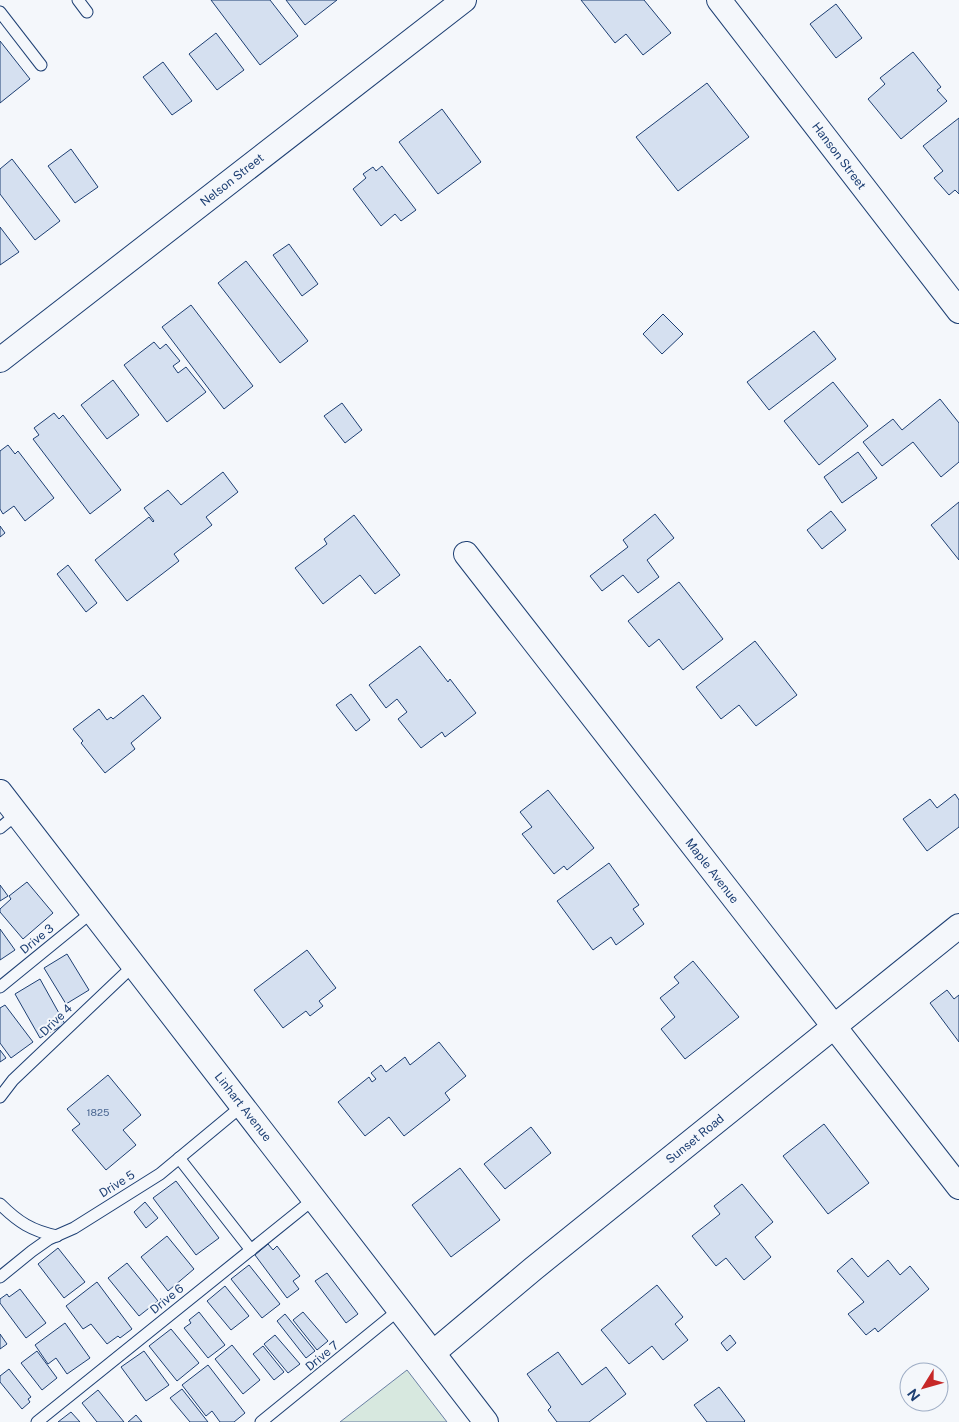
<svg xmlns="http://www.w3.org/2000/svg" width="959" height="1422" font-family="'Public Sans',sans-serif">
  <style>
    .green { fill: #d7e8df; stroke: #687fa3 }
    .building { fill: #d5e0f0; stroke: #1d3f73 }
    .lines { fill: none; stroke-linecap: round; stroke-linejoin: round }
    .lane-casing { stroke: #1d3f73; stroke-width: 13 }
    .street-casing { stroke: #1d3f73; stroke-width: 26 }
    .lane { stroke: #f4f7fb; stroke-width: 11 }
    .street { stroke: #f4f7fb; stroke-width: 24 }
    .labels { text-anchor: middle; stroke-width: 4; stroke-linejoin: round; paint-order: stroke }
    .number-label { font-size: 10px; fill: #4b6792 }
    .street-label { font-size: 12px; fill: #1d3f73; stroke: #f4f7fb }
  </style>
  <rect width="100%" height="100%" fill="#f4f7fb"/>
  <polygon class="green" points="407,1370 447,1422 340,1422"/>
  <g class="building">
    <polygon points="211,0 270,0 298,36 260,65"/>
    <polygon points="286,0 337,0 305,25"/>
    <polygon points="581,0 644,0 671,33 643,55 626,34 615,43"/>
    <polygon points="836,4 862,38 836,58 810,24"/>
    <polygon points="216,33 244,70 217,90 189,54"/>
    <polygon points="0,41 30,79 0,103"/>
    <polygon points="913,52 941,87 937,90 947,101 901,139 868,99 885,84 880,78"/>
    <polygon points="163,62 192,101 172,115 143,77"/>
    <polygon points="707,83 749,137 678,191 636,137"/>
    <polygon points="442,109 481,162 438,194 399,142"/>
    <polygon points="959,118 959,194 955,190 949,195 934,178 943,171 923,146"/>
    <polygon points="71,149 98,187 75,203 48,166"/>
    <polygon points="12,159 60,221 35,240 0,194 0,169"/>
    <polygon points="382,166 416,210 401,221 395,214 381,226 353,189 366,178 363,174 373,167 376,171"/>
    <polygon points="0,227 19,252 0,265"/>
    <polygon points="289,244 318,284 302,296 273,255"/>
    <polygon points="246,261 308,341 280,363 218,283"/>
    <polygon points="191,305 253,386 224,409 162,327"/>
    <polygon points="663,314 683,334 662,354 643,334"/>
    <polygon points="814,331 836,359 769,410 747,382"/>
    <polygon points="154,342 160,349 166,344 180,361 173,366 178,373 186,367 206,392 167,422 124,365"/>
    <polygon points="113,380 139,415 107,439 81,405"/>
    <polygon points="833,382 868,426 819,465 784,421"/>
    <polygon points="940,399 959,423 959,462 941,477 913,442 882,466 863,442 893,419 902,430"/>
    <polygon points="342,403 362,430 345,443 324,416"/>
    <polygon points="54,413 59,419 63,415 121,490 90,514 33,439 39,435 34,428"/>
    <polygon points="8,445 15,454 18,451 54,498 25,521 14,506 3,514 0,509 0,451"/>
    <polygon points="858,452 877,478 842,503 824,477"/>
    <polygon points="223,472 238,492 206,517 212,525 174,554 179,561 127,601 95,560 149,517 153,522 154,521 144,508 168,490 181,505"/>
    <polygon points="959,502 959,560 931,525"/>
    <polygon points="831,511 846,530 822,549 807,530"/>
    <polygon points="655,514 674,538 647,560 659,577 638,593 623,575 602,591 590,576 628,547 623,540"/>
    <polygon points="354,515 400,575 375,594 360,575 323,604 295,568 327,544 324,539"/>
    <polygon points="0,526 5,533 0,537"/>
    <polygon points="68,565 97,603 86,612 57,574"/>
    <polygon points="679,582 723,639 683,670 659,639 649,647 628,621"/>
    <polygon points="755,641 797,695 756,726 739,705 721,719 696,687"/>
    <polygon points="420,646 448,682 450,679 476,713 445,737 442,732 421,748 398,719 407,712 397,699 386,708 369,685"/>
    <polygon points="351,694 370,720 356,731 336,705"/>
    <polygon points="143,695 161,718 131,743 135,749 105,773 81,743 83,741 73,729 99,709 107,720 111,717 113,719"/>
    <polygon points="548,790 594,848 567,870 564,866 554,874 522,834 532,827 520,812"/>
    <polygon points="955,794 959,800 959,827 927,851 903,819 930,799 937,808"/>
    <polygon points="609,863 639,905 633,909 644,924 616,945 611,937 593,950 557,901"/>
    <polygon points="27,882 53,913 23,939 0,912 0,909 11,899 9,896"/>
    <polygon points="0,885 8,896 0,901"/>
    <polygon points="0,929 15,950 0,960"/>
    <polygon points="307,950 336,988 319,1001 323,1006 310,1016 306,1011 283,1028 254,990"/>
    <polygon points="67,954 89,990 66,1004 44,968"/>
    <polygon points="693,961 739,1017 685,1059 661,1029 675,1017 660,998 679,983 674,977"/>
    <polygon points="40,979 65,1024 40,1038 15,994"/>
    <polygon points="947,990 954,999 959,995 959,1042 930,1003"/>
    <polygon points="5,1005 33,1042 11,1058 0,1043 0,1008"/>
    <polygon points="439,1042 466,1076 445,1093 450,1100 404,1136 389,1117 365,1136 338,1102 369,1077 372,1082 376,1079 371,1073 381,1065 386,1072 405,1057 410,1065"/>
    <polygon points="0,1050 6,1058 0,1062"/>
    <polygon points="108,1075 141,1115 123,1130 136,1145 106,1170 72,1130 80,1124 67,1109"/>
    <polygon points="824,1124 869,1183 828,1214 783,1156"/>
    <polygon points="531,1127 551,1153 505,1189 484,1164"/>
    <polygon points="460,1168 500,1220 451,1257 412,1205"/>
    <polygon points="176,1181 219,1238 196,1255 153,1198"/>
    <polygon points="742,1184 773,1222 755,1237 771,1257 744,1280 726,1258 716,1266 692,1236 720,1214 714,1206"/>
    <polygon points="145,1202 158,1218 146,1228 134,1212"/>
    <polygon points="167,1236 194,1269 168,1291 141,1257"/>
    <polygon points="268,1244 273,1250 277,1246 300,1276 293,1281 299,1289 287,1298 255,1255"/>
    <polygon points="58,1248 85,1282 64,1298 38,1264"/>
    <polygon points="852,1258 868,1277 888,1260 900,1275 910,1266 929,1289 878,1332 875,1328 866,1335 848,1314 864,1302 837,1271"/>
    <polygon points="127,1263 158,1301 139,1316 108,1278"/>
    <polygon points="249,1265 280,1304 262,1318 231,1279"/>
    <polygon points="327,1273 358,1314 346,1323 315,1281"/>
    <polygon points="97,1282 132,1329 120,1338 118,1336 107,1344 91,1324 83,1329 66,1306"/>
    <polygon points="657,1285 683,1317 675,1324 688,1340 663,1360 652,1346 629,1364 601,1330"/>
    <polygon points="225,1286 249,1316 231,1330 207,1301"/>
    <polygon points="20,1289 46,1323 26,1338 0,1303 0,1299 7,1294 9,1297"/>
    <polygon points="199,1312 225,1345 208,1358 184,1328 191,1323 189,1320"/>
    <polygon points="303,1312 328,1341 317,1350 293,1320"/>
    <polygon points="285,1314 315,1351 306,1358 277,1321"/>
    <polygon points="65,1323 90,1358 67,1374 56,1358 48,1364 35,1345"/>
    <polygon points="171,1329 199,1363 177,1381 149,1346"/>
    <polygon points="0,1334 7,1344 0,1349"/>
    <polygon points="275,1335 300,1364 288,1373 264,1344"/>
    <polygon points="730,1335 736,1343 727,1351 721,1343"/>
    <polygon points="232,1345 260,1380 243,1394 215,1359"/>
    <polygon points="263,1346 284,1372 274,1380 253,1354"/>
    <polygon points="37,1351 57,1378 42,1390 21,1363"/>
    <polygon points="144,1351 169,1385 146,1401 121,1367"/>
    <polygon points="558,1352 582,1385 606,1367 626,1394 589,1422 557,1422 548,1410 551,1407 527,1374"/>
    <polygon points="208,1365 245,1413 234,1422 220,1422 212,1411 206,1416 182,1385"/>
    <polygon points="9,1369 31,1397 28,1399 30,1402 22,1409 0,1382 0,1376"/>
    <polygon points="719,1387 745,1421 744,1422 707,1422 694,1405"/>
    <polygon points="182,1389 208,1422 190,1422 170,1398"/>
    <polygon points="98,1390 124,1422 97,1422 82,1403"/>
    <polygon points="71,1412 80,1422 58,1422"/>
    <polygon points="136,1415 142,1422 128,1422"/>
  </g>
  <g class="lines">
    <defs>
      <g id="lane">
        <polyline points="78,0 87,12"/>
        <polyline points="0,12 41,65"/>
        <polyline points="0,828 17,814"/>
        <polyline points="0,987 92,912"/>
        <polyline points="0,1097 13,1080 133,966"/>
        <polyline points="179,1158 251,1250"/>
        <path d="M0 1204C18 1222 32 1231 57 1236"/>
        <polyline points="0,1277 32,1251 49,1239 74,1228 160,1174 242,1106"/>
        <polyline points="37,1422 314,1199"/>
        <polyline points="261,1422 400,1309"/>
      </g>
      <g id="street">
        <polyline points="719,0 959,311"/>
        <polyline points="0,360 464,0"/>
        <polyline points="466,554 959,1187"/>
        <polyline points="0,792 486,1422"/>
        <polyline points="433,1353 533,1269 959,926"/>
      </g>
    </defs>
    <use href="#lane" class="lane-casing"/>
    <use href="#street" class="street-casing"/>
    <use href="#lane" class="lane"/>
    <use href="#street" class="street"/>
  </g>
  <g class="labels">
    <g class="number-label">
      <text x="98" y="1116">1825</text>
    </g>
    <g class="street-label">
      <text transform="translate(839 156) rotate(53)" y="4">Hanson Street</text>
      <text transform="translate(232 180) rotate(-38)" y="4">Nelson Street</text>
      <text transform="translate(712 871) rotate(52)" y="4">Maple Avenue</text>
      <text transform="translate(37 939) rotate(-39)" y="4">Drive 3</text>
      <text transform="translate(56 1020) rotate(-44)" y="4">Drive 4</text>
      <text transform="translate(243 1107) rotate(52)" y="4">Linhart Avenue</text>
      <text transform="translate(695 1139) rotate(-39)" y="4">Sunset Road</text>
      <text transform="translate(117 1184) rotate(-32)" y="4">Drive 5</text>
      <text transform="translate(167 1299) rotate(-39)" y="4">Drive 6</text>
      <text transform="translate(322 1356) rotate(-40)" y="4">Drive 7</text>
    </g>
  </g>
  <g transform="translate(924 1387) rotate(233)"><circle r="24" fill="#f4f7fb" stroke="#9eadc5"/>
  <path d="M0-4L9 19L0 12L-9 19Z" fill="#c62828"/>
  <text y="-8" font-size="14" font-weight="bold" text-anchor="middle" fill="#1d3f73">N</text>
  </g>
</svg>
